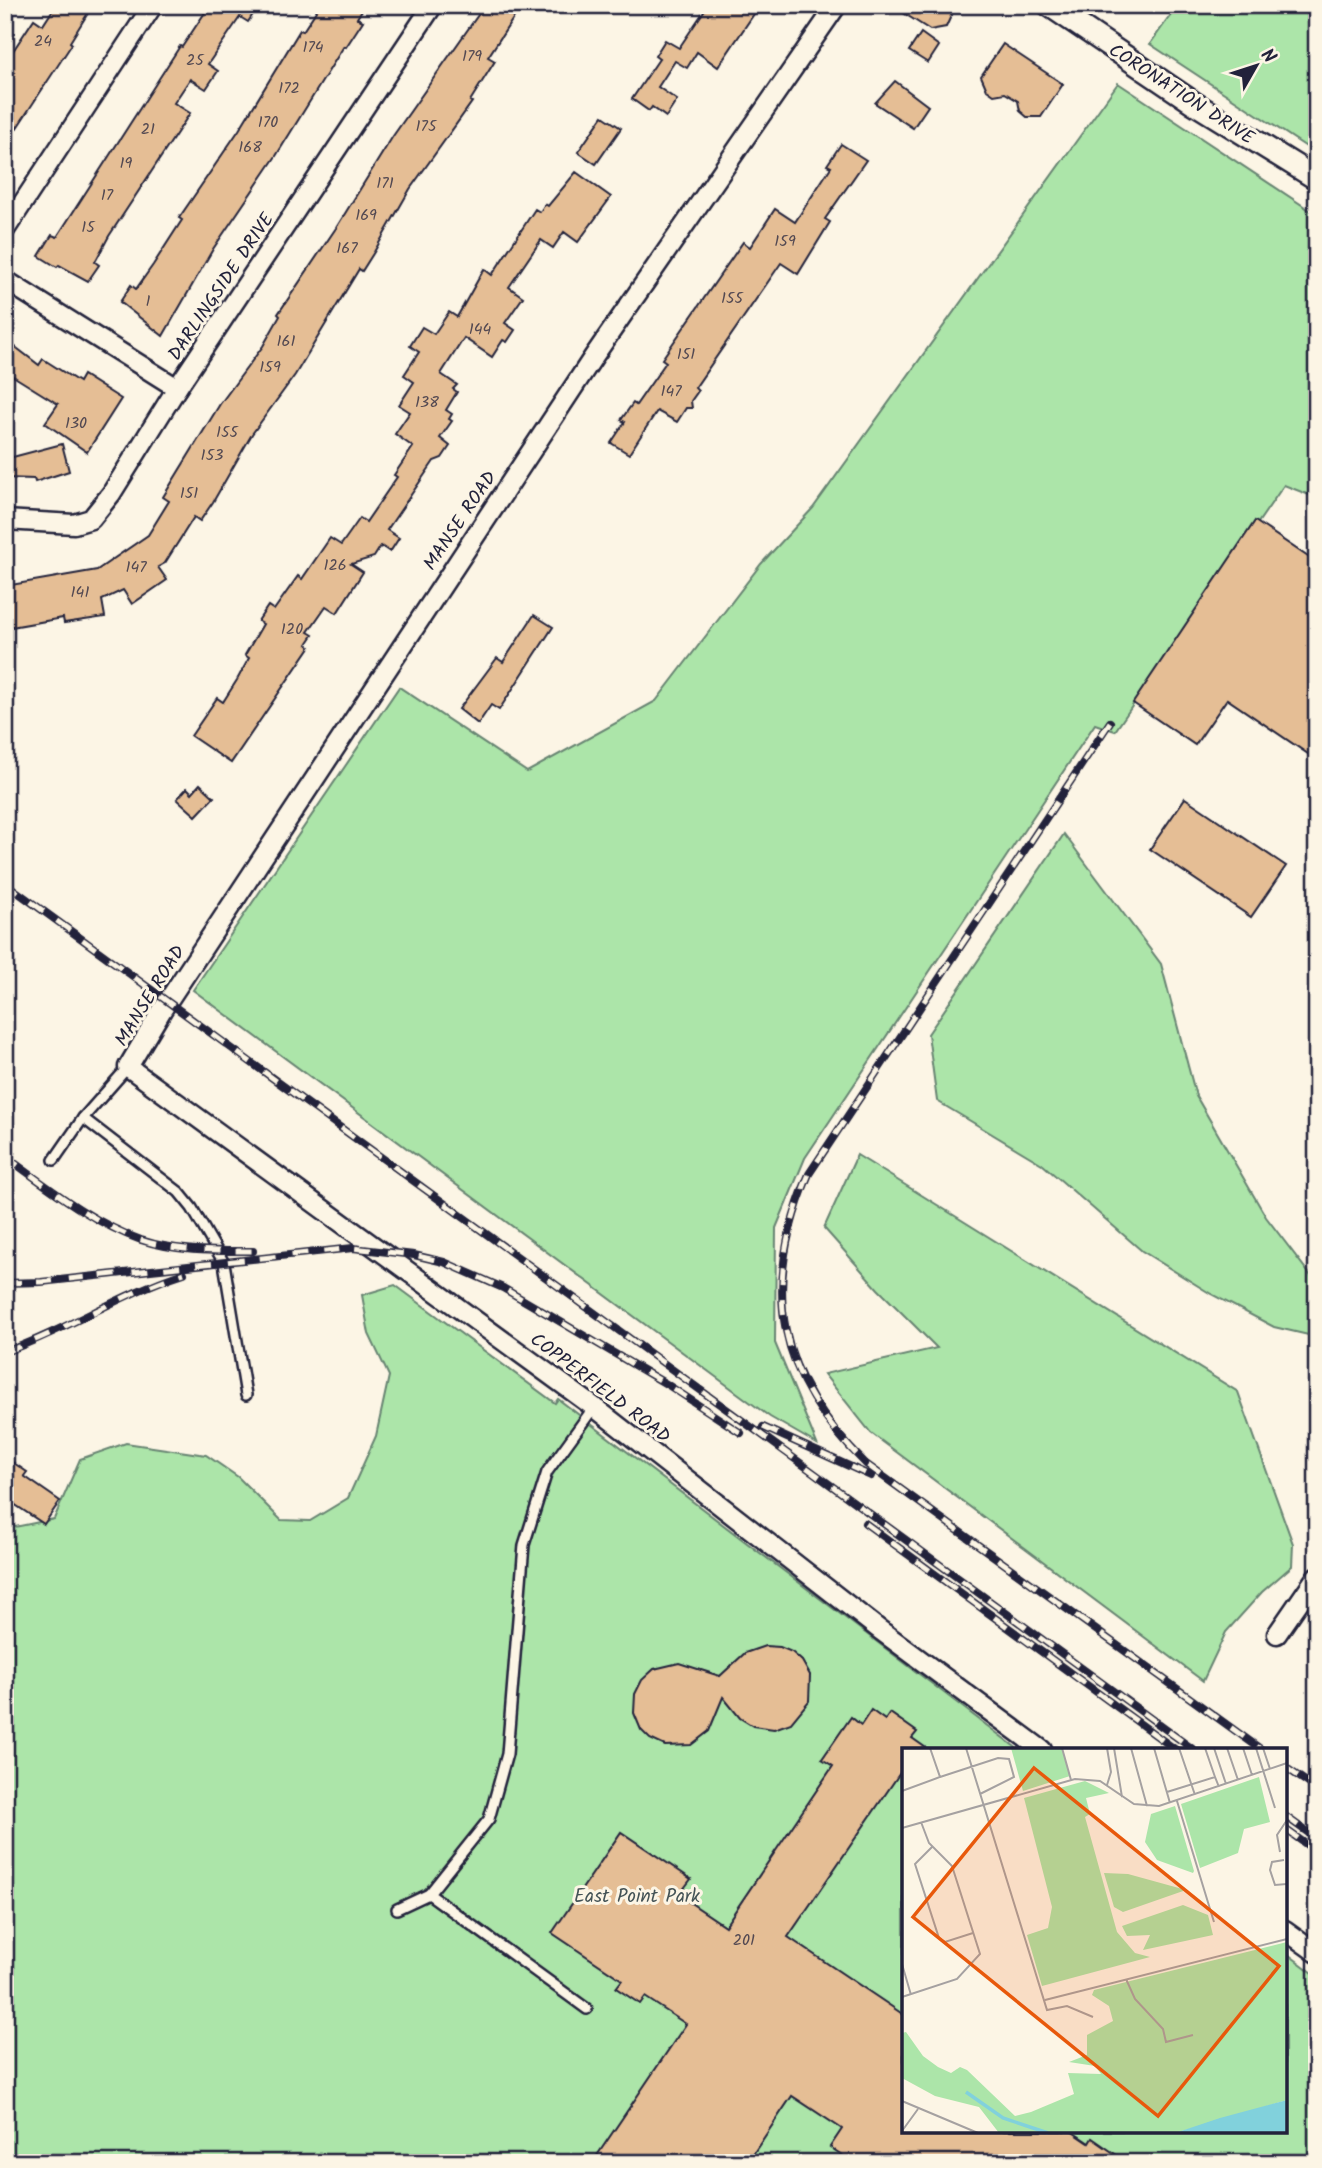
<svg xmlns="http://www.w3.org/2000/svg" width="1322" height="2168" font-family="Kalam,sans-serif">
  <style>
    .green { fill: #ace5a9; stroke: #678472; stroke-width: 2 }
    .building { fill: #e5be95; stroke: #22223b; stroke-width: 2 }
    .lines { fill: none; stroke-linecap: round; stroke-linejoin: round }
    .service-casing { stroke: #22223b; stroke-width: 14 }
    .minor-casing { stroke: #22223b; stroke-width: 23 }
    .tertiary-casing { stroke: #22223b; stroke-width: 26 }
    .service { stroke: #fcf5e5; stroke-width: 9 }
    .minor { stroke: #fcf5e5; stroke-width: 18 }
    .tertiary { stroke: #fcf5e5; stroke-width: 21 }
    .rail-casing { stroke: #22223b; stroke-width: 8 }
    .rail { stroke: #fcf5e5; stroke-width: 5; stroke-dasharray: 16; stroke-linecap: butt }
    .labels { text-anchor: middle; stroke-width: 6; stroke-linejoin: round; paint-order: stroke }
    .number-label { font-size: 16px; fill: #534952 }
    .street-label { font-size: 19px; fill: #22223b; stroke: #fcf5e5 }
    .park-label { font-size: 19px; fill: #445356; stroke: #fcf5e5 }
    .inset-river { fill: none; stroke: #81d1dc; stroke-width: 3.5 }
    .inset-road { fill: none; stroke: #a5a1a1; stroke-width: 2 }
    .view { fill: #e8590c; fill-opacity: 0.15; stroke: #e8590c; stroke-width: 3.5 }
    .inset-edge { fill: none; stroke: #22223b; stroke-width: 3.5 }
  </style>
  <rect width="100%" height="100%" fill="#fcf5e5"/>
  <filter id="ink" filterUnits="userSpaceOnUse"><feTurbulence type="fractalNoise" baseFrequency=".0143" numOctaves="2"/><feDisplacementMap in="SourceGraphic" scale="14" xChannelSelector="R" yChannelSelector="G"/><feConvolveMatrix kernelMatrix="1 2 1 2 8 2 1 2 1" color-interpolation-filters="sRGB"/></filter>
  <g filter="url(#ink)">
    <g class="green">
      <polygon points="1178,5 1317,5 1317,154 1150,44"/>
      <polygon points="1118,83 1317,215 1317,498 1284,485 1115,731 1095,724 805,1158 776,1228 775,1343 817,1444 770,1417 193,990 399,687 527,772 656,701 761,564 813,508"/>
      <polygon points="1064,834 1161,964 1196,1096 1266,1217 1317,1284 1317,1337 1274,1327 1211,1294 1142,1251 1042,1164 937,1101 928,1034"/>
      <polygon points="857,1155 1238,1392 1293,1544 1292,1566 1262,1592 1226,1632 1203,1681 871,1433 824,1374 937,1348 878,1289 824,1228"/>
      <polygon points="395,1285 555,1403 558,1399 1019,1750 904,1750 904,2131 1285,2131 1285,1952 1317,1976 1317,2163 5,2163 5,1521 15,1527 54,1519 80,1459 126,1443 206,1455 238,1477 281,1520 310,1521 348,1498 376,1436 389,1376 369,1334 362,1295"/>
    </g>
    <g class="building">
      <polygon points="56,5 93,5 70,42 72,44 5,146 5,63 34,19 43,25"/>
      <polygon points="210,5 259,5 248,22 240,17 208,64 218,71 206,89 190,79 174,103 190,113 109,236 95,262 99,265 88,281 59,265 57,267 39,256 52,235 57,237 180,46 182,47"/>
      <polygon points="320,5 365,5 357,18 363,21 346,47 344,46 276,156 213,249 163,336 120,302 131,285 136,289 153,265 182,220 179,218 239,130 300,30 303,31"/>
      <polygon points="485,5 522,5 488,57 495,61 470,101 472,102 410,189 374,252 362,271 359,269 295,375 252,434 213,502 200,521 194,517 165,563 158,567 167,580 132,604 123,590 102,600 105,617 64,623 63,618 11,627 5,586 97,570 148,535 169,501 163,497 220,404 263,346 280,316 278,314 336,228 393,136"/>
      <polygon points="708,5 760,5 718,67 697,52 687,68 675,61 658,87 677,100 666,117 652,107 649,111 632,99 659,59 655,56 665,40 679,48"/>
      <polygon points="891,5 956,5 946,27 930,30"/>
      <polygon points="921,33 939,46 928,63 909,51"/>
      <polygon points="1003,44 1063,84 1041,117 1027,117 1020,111 1018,101 1005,93 994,95 987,90 981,76"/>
      <polygon points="895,81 928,106 913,128 875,103"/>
      <polygon points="603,116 621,128 596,164 578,152"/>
      <polygon points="841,144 866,160 825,219 830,222 798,274 781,263 695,388 698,391 691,401 692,408 686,408 677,422 657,411 629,454 611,443 625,422 621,420 633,403 636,405 666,362 662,359 743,242 750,247 775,209 795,222 831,167 827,165"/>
      <polygon points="576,172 611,197 578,242 564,232 553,248 541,240 509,287 523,297 505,323 515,330 507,342 503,340 492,357 464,338 441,374 457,385 453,389 457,392 446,410 452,414 449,419 452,421 440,438 450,446 442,458 434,461 387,530 399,538 390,552 381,546 374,557 351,564 363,572 337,613 326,606 308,632 313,635 307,644 310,647 231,763 191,736 217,698 223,702 237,680 249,658 245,655 263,624 258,621 268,606 274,610 298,576 302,579 330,538 341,545 360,518 366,522 397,477 394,475 413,447 395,434 410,412 399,405 414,382 404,375 419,352 410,346 422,327 434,334 449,312 457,317 484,269 492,275 535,209 540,212 545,204 548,206"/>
      <polygon points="5,339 39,365 43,359 79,382 83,375 121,399 87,452 45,423 58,404 5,371"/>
      <polygon points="62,444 69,471 35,482 34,479 5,478 5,459"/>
      <polygon points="1255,521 1317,563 1317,760 1227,699 1195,745 1133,703"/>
      <polygon points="534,615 553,627 499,710 491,705 478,724 459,709 497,658 503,662"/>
      <polygon points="200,784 214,797 196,816 177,799 187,788 192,793"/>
      <polygon points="1185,798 1286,866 1251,917 1150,849"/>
      <polygon points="5,1457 27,1472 24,1476 60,1501 44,1524 5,1498"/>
      <polygon points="765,1646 780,1647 792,1652 802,1661 810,1675 809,1701 791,1723 774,1729 753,1726 740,1718 723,1697 709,1731 691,1745 665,1746 650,1739 641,1730 634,1713 635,1694 642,1680 654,1669 679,1663 720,1676 745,1653"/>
      <polygon points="871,1710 885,1720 890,1713 917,1732 912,1738 929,1750 904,1750 904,1767 788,1937 904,2015 904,2131 1071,2131 1089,2143 1092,2138 1128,2163 854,2163 830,2147 842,2129 792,2096 747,2163 592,2163 686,2024 645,1997 640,2004 616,1988 622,1980 552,1933 621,1832 691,1879 679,1895 725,1926 833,1766 822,1759 851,1717 861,1725"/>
    </g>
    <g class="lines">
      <defs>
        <g id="service">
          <polyline points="128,1067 83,1118 179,1192 192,1208 224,1263 246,1395"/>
          <polyline points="54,1160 83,1118"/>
          <polyline points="397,1909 429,1894"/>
          <polyline points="587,2009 429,1894 489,1819 507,1754 524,1545 547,1472 594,1407"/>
        </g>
        <g id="minor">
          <polyline points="837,5 594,356 162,1010 128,1067 594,1407 880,1630 1042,1750"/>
          <polyline points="5,230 153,5"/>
          <polyline points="5,280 177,388"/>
          <polyline points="5,520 74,524 91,519 111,494 177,388 433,5"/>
          <polyline points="1277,1634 1317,1576"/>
          <polyline points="1285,1930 1317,1953"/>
        </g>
        <polyline id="tertiary" points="1049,5 1194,103 1317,179"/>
      </defs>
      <use href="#service" class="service-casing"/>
      <use href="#minor" class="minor-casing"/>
      <use href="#tertiary" class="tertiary-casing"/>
      <use href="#service" class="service"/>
      <use href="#minor" class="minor"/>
      <use href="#tertiary" class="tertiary"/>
      <defs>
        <g id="rail">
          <path d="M1110 722 809 1174C760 1289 777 1377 866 1464L1262 1750"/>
          <polyline points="5,883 1194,1750"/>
          <path d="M5 1156C48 1187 91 1222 141 1240 177 1252 216 1251 253 1251"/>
          <polyline points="5,1283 41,1282 353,1248 414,1255 444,1262 503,1288 668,1385 741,1433"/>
          <path d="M5 1352C67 1330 122 1293 184 1273"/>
          <polyline points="763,1427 871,1476"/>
          <polyline points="865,1523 1176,1750"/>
          <polyline points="1285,1767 1317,1789"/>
          <polyline points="1285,1816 1317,1839"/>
          <polyline points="1285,1829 1317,1852"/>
        </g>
      </defs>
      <use href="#rail" class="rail-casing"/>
      <use href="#rail" class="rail"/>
    </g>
  </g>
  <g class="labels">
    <g class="number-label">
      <text x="43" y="46">24</text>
      <text x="313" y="52">174</text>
      <text x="472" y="61">179</text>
      <text x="195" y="65">25</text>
      <text x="289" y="93">172</text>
      <text x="268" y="127">170</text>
      <text x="426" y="131">175</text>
      <text x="148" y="134">21</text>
      <text x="250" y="152">168</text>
      <text x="126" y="168">19</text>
      <text x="385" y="188">171</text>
      <text x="107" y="200">17</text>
      <text x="366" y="220">169</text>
      <text x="88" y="232">15</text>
      <text x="785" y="246">159</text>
      <text x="347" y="253">167</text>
      <text x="732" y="303">155</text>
      <text x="148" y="306">1</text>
      <text x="480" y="334">144</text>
      <text x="286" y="346">161</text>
      <text x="686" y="359">151</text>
      <text x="270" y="372">159</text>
      <text x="671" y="396">147</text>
      <text x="427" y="407">138</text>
      <text x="76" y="428">130</text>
      <text x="227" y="437">155</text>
      <text x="212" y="460">153</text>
      <text x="189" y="498">151</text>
      <text x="335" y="570">126</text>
      <text x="136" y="572">147</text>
      <text x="80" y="597">141</text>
      <text x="292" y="634">120</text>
      <text x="744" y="1945">201</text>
    </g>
    <g class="street-label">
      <text transform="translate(1182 93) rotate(33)" y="7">CORONATION DRIVE</text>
      <text transform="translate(220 286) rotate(-56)" y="7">DARLINGSIDE DRIVE</text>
      <text transform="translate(459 520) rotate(-56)" y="7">MANSE ROAD</text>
      <text transform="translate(149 995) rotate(-58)" y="7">MANSE ROAD</text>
      <text transform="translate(601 1387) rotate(37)" y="7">COPPERFIELD ROAD</text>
    </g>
    <g class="park-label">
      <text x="637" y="1902">East Point Park</text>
    </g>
  </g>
  <g transform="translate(902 1748)">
    <rect width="385" height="385" fill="#fcf5e5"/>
    <path d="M109 0H160L168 28 121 43ZM357 29 368 74 342 81 336 105 298 120 279 56ZM183 33 207 45 184 50 188 66 183 69 215 184 233 205 248 209 140 238 125 187 146 180 150 159 122 50ZM273 58 292 123 291 125 255 112 243 94 249 66ZM202 125 226 126 284 142 221 164 212 159ZM281 157 306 167 311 187 241 202 248 187 225 188 220 178ZM385 194V352L273 385H97L77 359 33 348 0 330V285L4 284 21 308 36 319 49 325 58 319 65 322 113 368 129 364 172 346 166 325 199 326 193 318 167 314 185 307V287L211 273 207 258 190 247 192 242Z" fill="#ace5a9"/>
    <path d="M385 352V385H273L318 370Z" fill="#81d1dc"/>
    <path class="inset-river" d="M64 344 101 370 146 385"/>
    <path class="inset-road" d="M64 0 145 262 165 258 191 269M160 0 169 32M212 0 220 49M229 0 245 58M252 0 268 55M277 0 293 47M303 0 313 29M312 0 324 36M325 0 336 32M341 0 350 27M354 0 373 60M361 0 368 21M38 29 96 10 107 11 112 29 78 46M205 37 209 24 205 0M0 43 38 29 28 0M265 44 313 29 317 39M275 53 312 174M0 80 173 31 198 33 232 56 257 58 385 15M30 99 13 116 37 190 43 194 71 185M378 104 375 87 385 72M382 112 370 114 368 122 373 137 385 136M0 216 9 247M224 231 233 251 261 281 264 294 291 287M0 249 55 231 78 206 50 118 27 95 19 74M143 252 385 191M0 353 76 385M0 383 16 361"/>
    <path class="view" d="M132 20 377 218 256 368 11 169Z"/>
    <rect width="385" height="385" class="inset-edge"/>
  </g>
  <rect width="1322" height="2168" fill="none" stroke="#fcf5e5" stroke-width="28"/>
  <rect x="14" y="14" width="1294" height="2140" fill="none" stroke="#22223b" stroke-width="2.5" filter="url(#ink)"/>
  <g transform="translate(1256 66) rotate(51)" stroke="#fcf5e5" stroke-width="5" paint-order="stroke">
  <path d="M0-5L12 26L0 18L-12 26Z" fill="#22223b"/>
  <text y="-10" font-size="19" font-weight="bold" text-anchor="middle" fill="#22223b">N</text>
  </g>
</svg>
